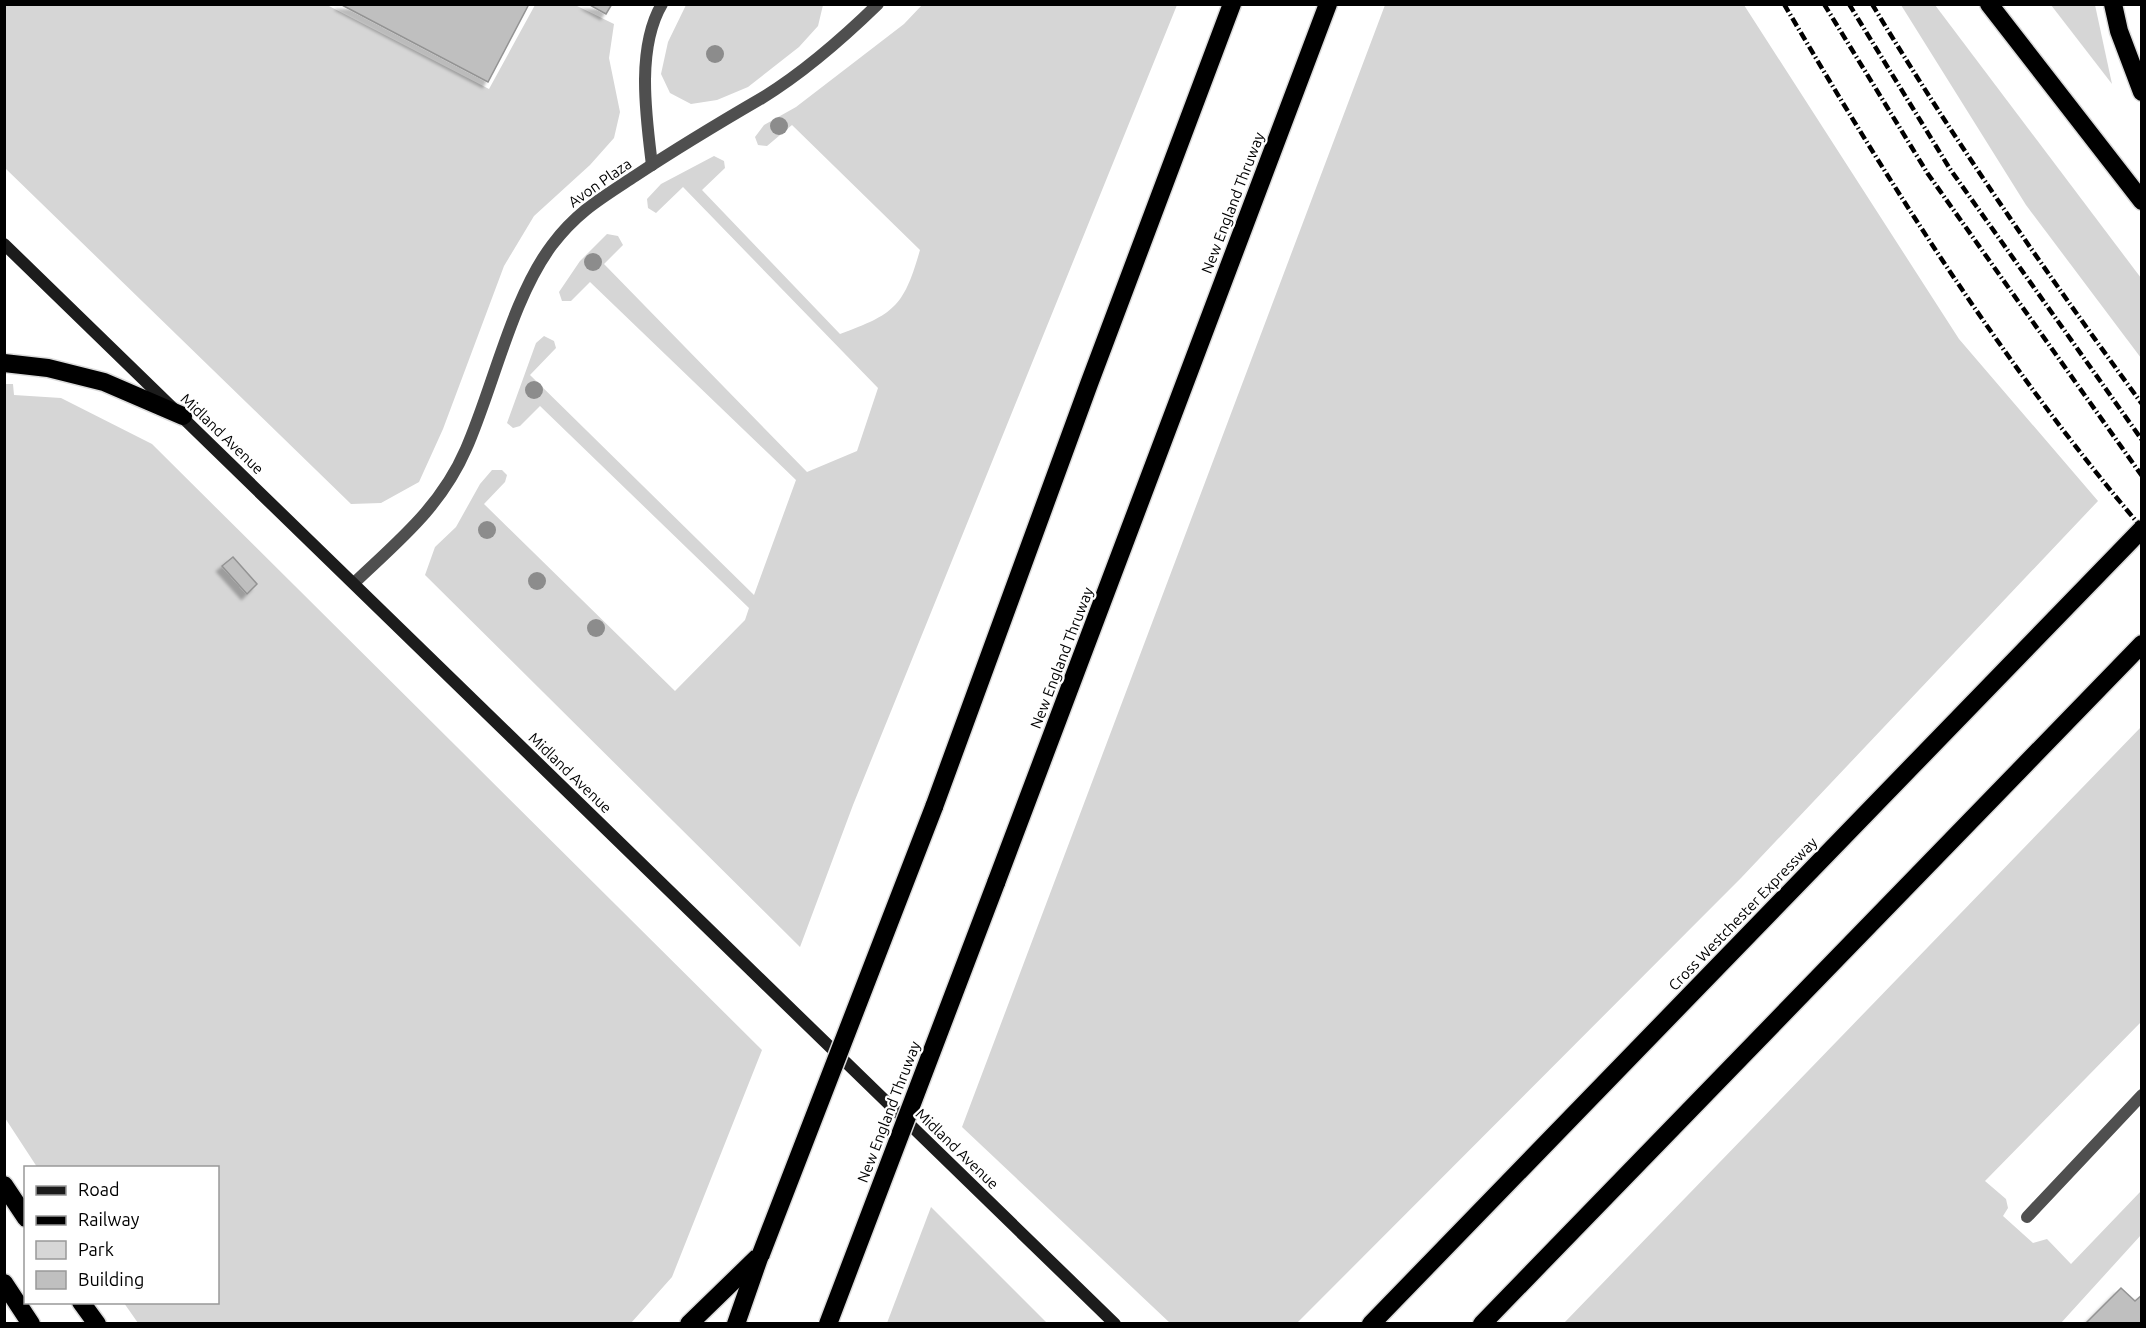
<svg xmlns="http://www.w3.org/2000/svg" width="2146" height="1328" font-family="Ubuntu,sans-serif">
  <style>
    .green { fill: #d6d6d6 }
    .building { fill: #bfbfbf; stroke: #939393; stroke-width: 1.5; filter: url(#shadow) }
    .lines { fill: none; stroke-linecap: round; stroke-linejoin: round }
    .highway-casing { stroke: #dbdbdb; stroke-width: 21 }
    .lane { stroke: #4f4f4f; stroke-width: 12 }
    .secondary { stroke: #1c1c1c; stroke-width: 12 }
    .highway { stroke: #000; stroke-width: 18 }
    .rail { stroke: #000; stroke-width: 4.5; stroke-dasharray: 9 3 1.5 3; stroke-linecap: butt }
    .highway-bridge-casing { stroke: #dbdbdb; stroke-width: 21; stroke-linecap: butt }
    .highway-bridge { stroke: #000; stroke-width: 18 }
    .tree { fill: #8c8c8c }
    .labels { text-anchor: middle; stroke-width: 4.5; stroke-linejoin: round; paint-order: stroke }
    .street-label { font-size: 15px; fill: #000; stroke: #fff }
  </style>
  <defs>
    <filter id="shadow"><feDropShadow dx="-5.5" dy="5.5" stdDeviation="1.5" flood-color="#0004"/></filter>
  </defs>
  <rect width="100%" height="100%" fill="#fff"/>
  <g class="green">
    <polygon points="4,5 327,5 489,89 535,5 575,5 614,24 609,58 620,112 614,138 590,165 534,216 504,266 443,429 419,482 381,503 351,504 5,168"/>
    <polygon points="686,5 686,4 823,5 818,26 799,47 748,87 717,100 691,104 670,93 661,74 668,42"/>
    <path d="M922 5H1177L853 805 800 947 425 575 435 547 456 527 480 484 492 470H502L507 475 505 482 484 504 675 691 745 620 749 608 540 406 520 426 513 428 507 423 536 343 544 336 554 341 556 348 530 375 754 595 796 480 590 282 571 301H562L559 292 580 261 607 234 618 236 623 245 604 264 807 472 857 451 878 388 683 187 656 213 648 208 647 199 661 184 714 156 724 161 725 168 702 190 840 334C895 314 904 306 920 250L792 125 767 146 758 145 755 137 764 125 796 107 904 24Z"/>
    <polygon points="1385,5 1744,5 1959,339 2098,501 1741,878 1297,1323 1170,1323 962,1127"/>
    <polygon points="1901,5 1935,5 2141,278 2141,358 2026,205"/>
    <polygon points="2051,5 2095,5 2112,84"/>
    <polygon points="4,384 13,384 14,395 61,398 152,444 762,1050 672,1277 631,1323 138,1323 124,1303 218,1302 218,1168 37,1167 5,1118"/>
    <polygon points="2141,727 2141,1022 1985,1181 2006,1199 2008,1208 2003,1216 2033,1243 2047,1239 2071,1264 2141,1191 2141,1235 2061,1323 1564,1323"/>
    <polygon points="931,1207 1047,1323 887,1323"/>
  </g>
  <g class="building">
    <polygon points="340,4 529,4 488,82"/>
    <polygon points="588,4 612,4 606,14"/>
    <polygon points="233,557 257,584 247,594 222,566"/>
    <polygon points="2121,1288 2135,1301 2142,1295 2142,1324 2085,1324"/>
  </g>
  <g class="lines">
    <defs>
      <g id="highway">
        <polyline points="1989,4 2142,201"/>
        <polyline points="2113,4 2119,31 2142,92"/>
        <polyline points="4,363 48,368 104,382 183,416"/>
        <polyline points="934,807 1089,384 1232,4"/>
        <polyline points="996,883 1328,4"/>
        <polyline points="4,1185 26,1218"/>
        <polyline points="4,1283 31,1324"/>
        <polyline points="81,1302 97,1324"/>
        <polyline points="689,1324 761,1254"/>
        <polyline points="736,1324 759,1258"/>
        <polyline points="1371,1324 2142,529"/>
        <polyline points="1482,1324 2142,644"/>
      </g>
    </defs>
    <use href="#highway" class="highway-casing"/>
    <g class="lane">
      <path d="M652 165C646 116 636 48 662 4"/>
      <path d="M354 583C398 541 441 507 466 449 493 388 512 298 552 245 577 212 600 199 635 176 676 149 719 123 762 98 803 73 843 38 878 4"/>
      <polyline points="2027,1217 2142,1095"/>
    </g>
    <polyline class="secondary" points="4,244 1115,1324"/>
    <use href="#highway" class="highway"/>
    <g class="rail">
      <path d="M1784 4C1891 187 2005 367 2142 528"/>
      <polyline points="1824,4 1928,174 2142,476"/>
      <polyline points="1849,4 1950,169 2142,440"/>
      <path d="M1872 4C1955 142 2047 274 2142 404"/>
    </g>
    <defs>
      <g id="highway-bridge">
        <polyline points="761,1254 934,807"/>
        <polyline points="828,1324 996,883"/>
      </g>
    </defs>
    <use href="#highway-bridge" class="highway-bridge-casing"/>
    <use href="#highway-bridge" class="highway-bridge"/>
  </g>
  <g class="tree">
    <circle cx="715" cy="54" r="9"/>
    <circle cx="779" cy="126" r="9"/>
    <circle cx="593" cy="262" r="9"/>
    <circle cx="534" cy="390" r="9"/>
    <circle cx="487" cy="530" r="9"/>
    <circle cx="537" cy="581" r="9"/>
    <circle cx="596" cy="628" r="9"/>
  </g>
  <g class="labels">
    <g class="street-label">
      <text transform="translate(600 183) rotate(-35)" y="5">Avon Plaza</text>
      <text transform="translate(1233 203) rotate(-69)" y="5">New England Thruway</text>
      <text transform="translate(222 434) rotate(44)" y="5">Midland Avenue</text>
      <text transform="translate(1062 658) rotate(-69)" y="5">New England Thruway</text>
      <text transform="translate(570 773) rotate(44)" y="5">Midland Avenue</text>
      <text transform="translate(1743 914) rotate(-46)" y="5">Cross Westchester Expressway</text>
      <text transform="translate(889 1112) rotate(-69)" y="5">New England Thruway</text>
      <text transform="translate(957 1149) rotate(44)" y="5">Midland Avenue</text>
    </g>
  </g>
  <rect width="2146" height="1328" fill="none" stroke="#000000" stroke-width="12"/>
  <rect x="24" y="1166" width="195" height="138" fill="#ffffff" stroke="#999999" stroke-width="1.5"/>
  <rect x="36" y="1186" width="30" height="9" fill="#1c1c1c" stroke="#999999" stroke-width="1.5"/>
  <text x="78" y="1196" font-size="18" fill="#000000">Road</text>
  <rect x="36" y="1216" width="30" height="9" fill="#000000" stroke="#999999" stroke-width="1.5"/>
  <text x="78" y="1226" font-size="18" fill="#000000">Railway</text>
  <rect x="36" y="1241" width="30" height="18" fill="#d6d6d6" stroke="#999999" stroke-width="1.5"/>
  <text x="78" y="1256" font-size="18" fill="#000000">Park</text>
  <rect x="36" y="1271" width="30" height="18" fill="#bfbfbf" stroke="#999999" stroke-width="1.5"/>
  <text x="78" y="1286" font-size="18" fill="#000000">Building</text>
</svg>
